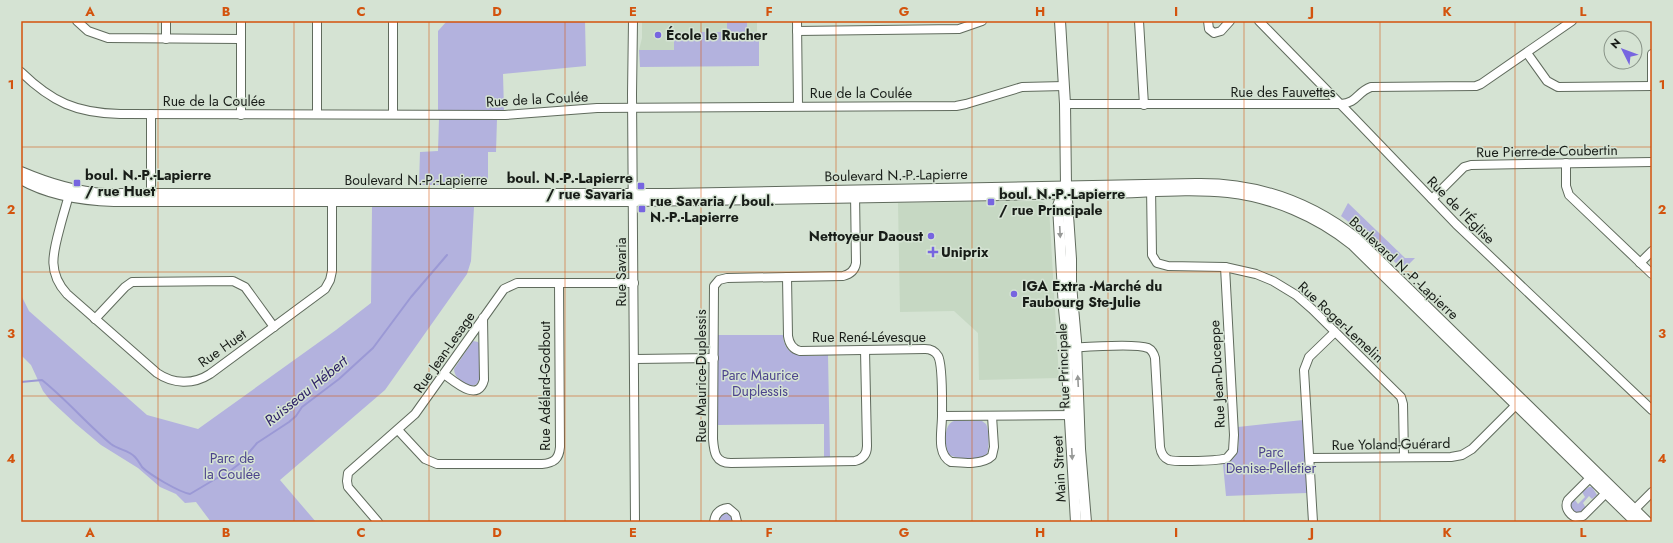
<svg xmlns="http://www.w3.org/2000/svg" width="1673" height="543" font-family="Jost,sans-serif">
  <style>
    .built { fill: #c6d8c3 }
    .green { fill: #b3b2de }
    .lines { fill: none; stroke-linecap: round; stroke-linejoin: round }
    .stream { stroke: #9b99d5; stroke-width: 2 }
    .minor-casing { stroke: #606b5d; stroke-width: 10 }
    .tertiary-casing { stroke: #606b5d; stroke-width: 12 }
    .minor { stroke: #fff; stroke-width: 8 }
    .tertiary { stroke: #fff; stroke-width: 10 }
    .oneway { fill: #979997 }
    .grid { fill: none; stroke: #d3530d; stroke-width: 1; stroke-opacity: 0.55 }
    .poi-dot { fill: #7765e0; stroke: #d5e3d3; stroke-width: 1.5 }
    .labels { text-anchor: middle; stroke-width: 3; stroke-linejoin: round; paint-order: stroke }
    .poi-label { font-size: 14px; font-weight: bold; fill: #181d18; stroke: #d5e3d3; text-anchor: start }
    .street-label { font-size: 14px; fill: #181d18; stroke: #d5e3d3 }
    .park-label { font-size: 14px; fill: #4d448d; stroke: #d5e3d3 }
    .water-label { font-size: 15px; font-style: italic; fill: #2e2167; stroke: #d5e3d3 }
    .neatline { fill: none; stroke: #d3530d; stroke-width: 1.5 }
    .grid-label { font-size: 13px; text-anchor: middle; font-weight: bold; fill: #d3530d }
  </style>
  <rect width="100%" height="100%" fill="#d5e3d3"/>
  <g class="built">
    <polygon points="642,21 757,21 757,32 674,32 674,50 639,50 642,38"/>
    <polygon points="1038,201 1043,202 1049,207 1059,378 979,380 978,333 954,311 900,312 898,203"/>
  </g>
  <g class="green">
    <polygon points="447,21 585,21 586,66 503,74 504,110 438,110 438,31"/>
    <polygon points="727,22 747,22 747,32 759,32 759,66 640,67 639,50 674,50 674,32 727,32"/>
    <polygon points="439,119 497,119 496,152 488,152 488,185 419,185 420,152 438,151"/>
    <polygon points="1348,203 1405,258 1415,258 1403,270 1373,241 1341,216"/>
    <polygon points="372,207 474,207 471,261 467,274 385,390 280,480 316,522 211,522 196,502 185,503 176,494 160,487 138,468 101,445 76,424 50,400 43,391 31,365 21,355 21,295 29,311 147,415 198,429 336,330 371,303"/>
    <path d="M718 335H783C784 361 810 356 828 355L830 457H824V424L718 425Z"/>
    <path d="M473 341 478 342 480 345V377L477 384 472 386C464 384 454 378 454 369Z"/>
    <path d="M1303 420 1307 493 1226 496 1223 464C1243 458 1238 444 1238 427Z"/>
    <path d="M954 421H982L986 424C989 429 990 451 986 455 981 460 953 459 948 454 945 445 943 424 954 421Z"/>
    <path d="M1589 487H1592L1597 495 1592 499 1589 496 1583 503 1586 508C1582 514 1575 515 1571 508V502L1575 500 1578 504 1585 497 1582 492Z"/>
    <polygon points="724,513 731,515 733,522 719,522 720,516"/>
  </g>
  <g class="lines">
    <path class="stream" d="M21 382 42 380C67 400 87 424 111 444 119 450 129 450 135 457 138 460 140 464 142 467 150 475 179 492 190 494L217 478 226 474 239 464 257 443 289 422 296 416 302 407 339 379 373 348 411 297 447 255"/>
    <defs>
      <g id="minor">
        <polyline points="77,21 88,31 108,38 240,39"/>
        <polyline points="166,21 166,39"/>
        <polyline points="241,21 241,115"/>
        <polyline points="633,21 632,94 635,522"/>
        <polyline points="797,21 798,106"/>
        <polyline points="1139,21 1144,105"/>
        <polyline points="1208,21 1209,29 1214,33 1221,31 1230,21"/>
        <polyline points="1259,21 1353,117 1456,224 1652,410"/>
        <polyline points="797,31 959,29 982,21"/>
        <polyline points="1527,53 1547,81 1558,87 1652,86"/>
        <path d="M21 72C52 102 76 113 120 114L505 115 597 108 956 106 966 104 1022 87 1064 86"/>
        <polyline points="1652,86 1652,54"/>
        <path d="M1065 104H1341C1357 103 1357 92 1371 87L1476 86 1481 84 1572 21"/>
        <polyline points="317,114 317,21"/>
        <polyline points="393,114 393,21"/>
        <polyline points="1566,163 1566,186 1569,195 1652,274"/>
        <polyline points="1151,187 1152,255 1157,263 1168,266 1225,267 1256,274 1273,281 1296,295 1312,309 1401,397 1403,404 1404,457"/>
        <path d="M70 191C67 203 63 215 60 227 53 253 47 272 67 294L157 373C173 384 193 385 210 374L325 289 330 280 332 271V197"/>
        <path d="M855 193 856 263C855 270 851 274 843 276L727 278 719 280 714 286 713 439C714 452 715 463 731 463L855 461C863 459 867 454 867 446L865 350"/>
        <polyline points="151,198 151,114"/>
        <polyline points="1432,199 1464,167 1471,165 1652,162"/>
        <polyline points="1640,263 1652,251"/>
        <path d="M787 277 788 336C789 343 792 349 800 351L925 349C931 349 935 351 938 356 943 365 942 404 942 416L1076 415"/>
        <polyline points="95,319 125,287 132,282 233,281 245,287 274,327"/>
        <path d="M1070 348C1086 347 1135 343 1148 348 1152 350 1154 354 1155 358L1160 447C1161 453 1164 458 1169 460 1177 462 1220 461 1227 458L1233 451 1234 435 1225 267"/>
        <polyline points="635,359 714,358"/>
        <path d="M444 374C455 382 478 403 484 380L483 318"/>
        <path d="M942 416C942 431 936 454 951 462 963 463 983 465 992 456L994 447 992 416"/>
        <path d="M398 430 425 459 437 464H542C554 463 559 459 560 447L559 283"/>
        <polyline points="1310,458 1451,457 1462,455 1472,449 1520,401"/>
        <path d="M1594 474 1568 500C1564 507 1569 514 1575 517L1583 516 1606 493"/>
        <polyline points="1631,513 1652,492"/>
        <polyline points="378,522 348,487 347,481 348,473 415,414 504,289 517,283 634,283"/>
        <path d="M714 522C715 514 719 509 728 508L735 514 737 522"/>
        <polyline points="1313,522 1304,370 1309,357 1335,332"/>
      </g>
      <g id="tertiary">
        <polyline points="1060,21 1065,104 1066,186 1071,259 1071,285 1076,341 1080,449 1086,522"/>
        <path d="M21 172C49 184 75 192 105 194H669L1196 184C1256 183 1310 202 1357 239L1647 522"/>
        <path d="M21 179C49 195 82 200 114 201H633L1004 195C1040 193 1075 194 1110 193 1149 192 1189 188 1228 192 1273 197 1317 216 1352 244L1636 522"/>
        <polyline points="1064,189 1058,206 1064,309 1067,337 1067,368 1076,522"/>
      </g>
    </defs>
    <use href="#minor" class="minor-casing"/>
    <use href="#tertiary" class="tertiary-casing"/>
    <use href="#minor" class="minor"/>
    <use href="#tertiary" class="tertiary"/>
  </g>
  <defs><path id="oneway-solid" d="M-6-.8H1V-3.2L6.5 0L1 3.2V.8H-6Z"/></defs>
  <g class="oneway">
    <use href="#oneway-solid" transform="translate(1060 232) rotate(87)"/>
    <use href="#oneway-solid" transform="translate(1078 381) rotate(-93)"/>
    <use href="#oneway-solid" transform="translate(1072 454) rotate(87)"/>
  </g>
  <path class="grid" d="M158 21V522M294 21V522M429 21V522M565 21V522M701 21V522M836 21V522M972 21V522M1108 21V522M1244 21V522M1380 21V522M1515 21V522M21 147H1652M21 272H1652M21 396H1652"/>
  <g class="poi-dot">
    <circle cx="658" cy="35" r="4"/>
    <rect x="73" y="179" width="8" height="8" rx="2"/>
    <rect x="637" y="182" width="8" height="8" rx="2"/>
    <rect x="987" y="198" width="8" height="8" rx="2"/>
    <rect x="638" y="205" width="8" height="8" rx="2"/>
    <circle cx="931" cy="236" r="4"/>
    <path d="M931 246h4v4h4v4h-4v4h-4v-4h-4v-4h4z"/>
    <circle cx="1014" cy="294" r="4"/>
  </g>
  <g class="labels">
    <g class="poi-label">
      <text x="666" y="40">École le Rucher</text>
      <text x="85" y="180">boul. N.-P.-Lapierre<tspan x="85" dy="16">/ rue Huet</tspan></text>
      <text x="633" y="183" text-anchor="end">boul. N.-P.-Lapierre<tspan x="633" dy="16">/ rue Savaria</tspan></text>
      <text x="999" y="199">boul. N.-P.-Lapierre<tspan x="999" dy="16">/ rue Principale</tspan></text>
      <text x="650" y="206">rue Savaria / boul.<tspan x="650" dy="16">N.-P.-Lapierre</tspan></text>
      <text x="923" y="241" text-anchor="end">Nettoyeur Daoust</text>
      <text x="941" y="257">Uniprix</text>
      <text x="1022" y="291">IGA Extra -Marché du<tspan x="1022" dy="16">Faubourg Ste-Julie</tspan></text>
    </g>
    <g class="street-label">
      <text x="1283" y="97">Rue des Fauvettes</text>
      <text x="861" y="98">Rue de la Coulée</text>
      <text transform="translate(537 99) rotate(-3)" y="5">Rue de la Coulée</text>
      <text x="214" y="106">Rue de la Coulée</text>
      <text transform="translate(1547 151) rotate(-1)" y="5">Rue Pierre-de-Coubertin</text>
      <text transform="translate(896 175) rotate(-1)" y="5">Boulevard N.-P.-Lapierre</text>
      <text x="416" y="185">Boulevard N.-P.-Lapierre</text>
      <text transform="translate(1461 210) rotate(45)" y="5">Rue de l'Église</text>
      <text transform="translate(1404 268) rotate(43)" y="5">Boulevard N.-P.-Lapierre</text>
      <text transform="translate(621 272) rotate(-90)" y="5">Rue Savaria</text>
      <text transform="translate(1341 322) rotate(43)" y="5">Rue Roger-Lemelin</text>
      <text x="869" y="342">Rue René-Lévesque</text>
      <text transform="translate(222 348) rotate(-35)" y="5">Rue Huet</text>
      <text transform="translate(444 352) rotate(-55)" y="5">Rue Jean-Lesage</text>
      <text transform="translate(1063 366) rotate(-92)" y="5">Rue Principale</text>
      <text transform="translate(1217 374) rotate(-93)" y="5">Rue Jean-Duceppe</text>
      <text transform="translate(701 376) rotate(-90)" y="5">Rue Maurice-Duplessis</text>
      <text transform="translate(545 386) rotate(-90)" y="5">Rue Adélard-Godbout</text>
      <text transform="translate(1391 444) rotate(-1)" y="5">Rue Yoland-Guérard</text>
      <text transform="translate(1059 469) rotate(-93)" y="5">Main Street</text>
    </g>
    <g class="park-label">
      <text x="760" y="380">Parc Maurice<tspan x="760" dy="16">Duplessis</tspan></text>
      <text x="1271" y="457">Parc<tspan x="1271" dy="16">Denise-Pelletier</tspan></text>
      <text x="232" y="463">Parc de<tspan x="232" dy="16">la Coulée</tspan></text>
    </g>
    <g class="water-label">
      <text transform="translate(306 391) rotate(-39)" y="5">Ruisseau Hébert</text>
    </g>
  </g>
  <rect width="1673" height="543" fill="none" stroke="#d5e3d3" stroke-width="44"/>
  <g transform="translate(1623 50) rotate(312)"><circle r="19" fill="#d5e3d3" stroke="#899488"/>
  <path d="M0-3L7 15L0 10L-7 15Z" fill="#7765e0"/>
  <text y="-6" font-size="11" font-weight="bold" text-anchor="middle" fill="#181d18">N</text>
  </g>
  <rect x="22" y="22" width="1629" height="499" class="neatline"/>
  <g class="grid-label">
    <text x="90" y="16">A</text>
    <text x="226" y="16">B</text>
    <text x="361" y="16">C</text>
    <text x="497" y="16">D</text>
    <text x="633" y="16">E</text>
    <text x="769" y="16">F</text>
    <text x="904" y="16">G</text>
    <text x="1040" y="16">H</text>
    <text x="1176" y="16">I</text>
    <text x="1312" y="16">J</text>
    <text x="1447" y="16">K</text>
    <text x="1583" y="16">L</text>
    <text x="11" y="89">1</text>
    <text x="1662" y="89">1</text>
    <text x="11" y="214">2</text>
    <text x="1662" y="214">2</text>
    <text x="11" y="338">3</text>
    <text x="1662" y="338">3</text>
    <text x="11" y="463">4</text>
    <text x="1662" y="463">4</text>
    <text x="90" y="537">A</text>
    <text x="226" y="537">B</text>
    <text x="361" y="537">C</text>
    <text x="497" y="537">D</text>
    <text x="633" y="537">E</text>
    <text x="769" y="537">F</text>
    <text x="904" y="537">G</text>
    <text x="1040" y="537">H</text>
    <text x="1176" y="537">I</text>
    <text x="1312" y="537">J</text>
    <text x="1447" y="537">K</text>
    <text x="1583" y="537">L</text>
  </g>
</svg>
